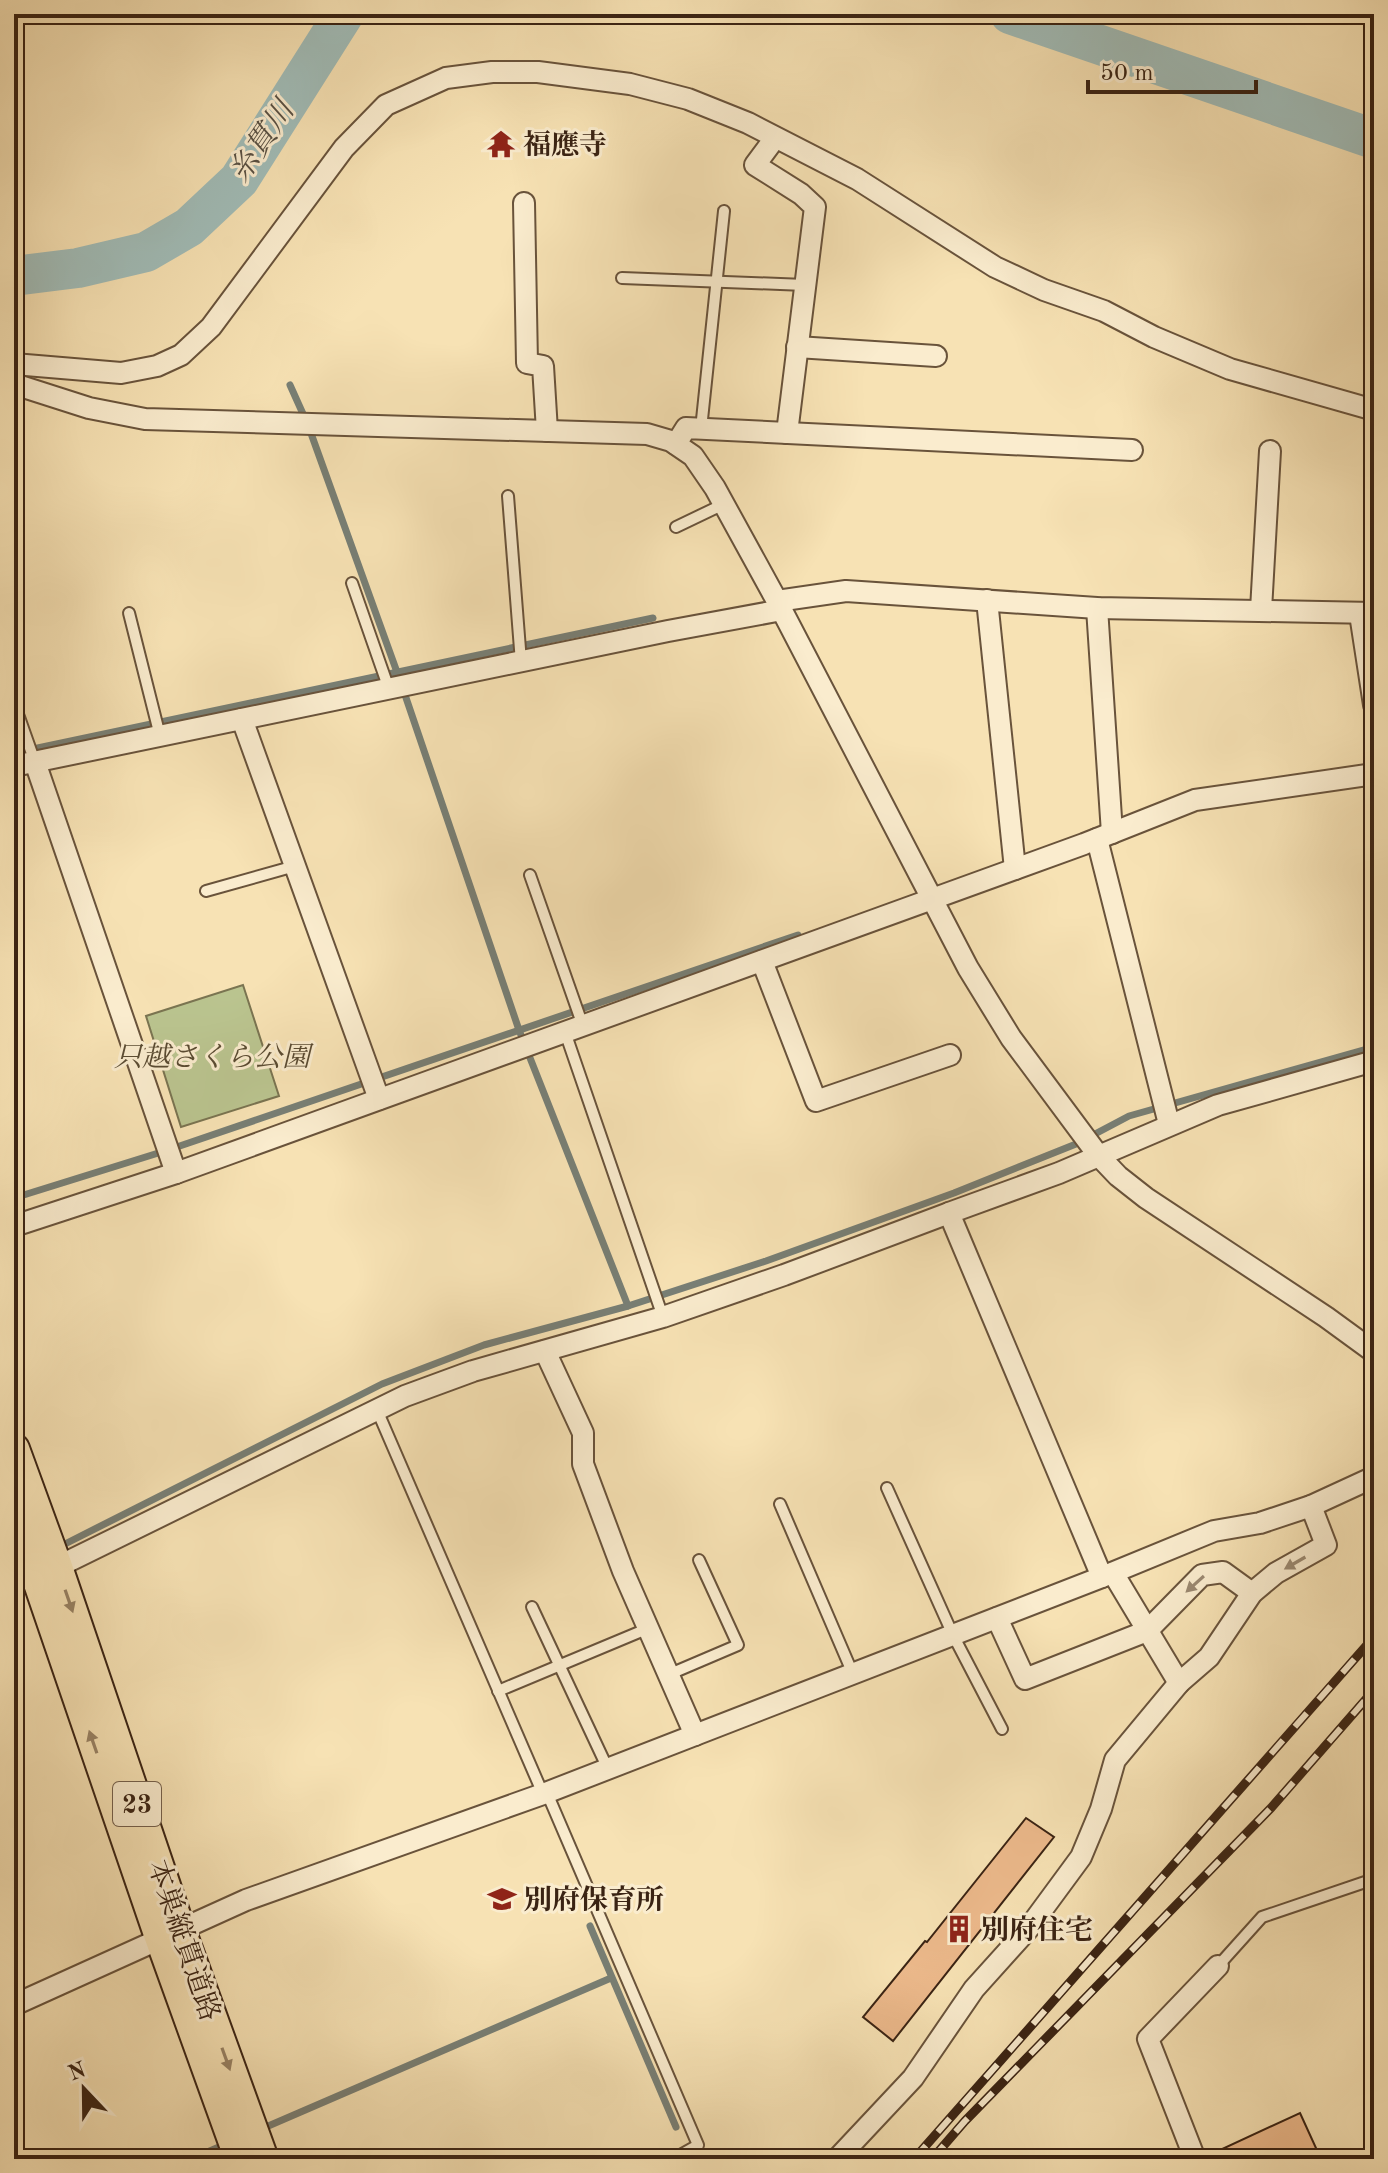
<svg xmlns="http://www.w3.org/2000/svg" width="1388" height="2173" font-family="'Old Standard TT','Noto Serif JP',serif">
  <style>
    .park { fill: #bac48f; stroke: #7a7451; stroke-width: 2 }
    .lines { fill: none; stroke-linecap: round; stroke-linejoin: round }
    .stream { stroke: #787f75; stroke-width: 7 }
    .river { stroke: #a1bcb7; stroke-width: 40 }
    .building { fill: #ecb98b; stroke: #3a2313; stroke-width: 2 }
    .lane-casing { stroke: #69533b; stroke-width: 14 }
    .street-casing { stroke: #69533b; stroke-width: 24 }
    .primary-casing { stroke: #3a2313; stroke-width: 34 }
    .lane { stroke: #faecce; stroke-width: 10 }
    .street { stroke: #faecce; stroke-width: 20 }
    .primary { stroke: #f7e2b4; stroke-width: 30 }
    .rail-casing { stroke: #3a2313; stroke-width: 9 }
    .rail { stroke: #faecce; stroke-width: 6; stroke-dasharray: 18; stroke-linecap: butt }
    .oneway { fill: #9a8870 }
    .oneway2 { fill: #988264 }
    .labels { text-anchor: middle; stroke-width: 6; stroke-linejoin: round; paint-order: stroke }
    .shield { fill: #faecce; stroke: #745f4b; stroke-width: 2 }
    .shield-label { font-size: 26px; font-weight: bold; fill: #3a2313 }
    .poi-label { font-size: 28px; font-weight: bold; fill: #3a2313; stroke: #faecce; text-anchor: start }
    .park-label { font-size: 28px; font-style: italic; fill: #5a4b32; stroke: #faecce }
    .street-label { font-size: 28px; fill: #3a2313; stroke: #faecce }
    .water-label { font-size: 30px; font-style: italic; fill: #595144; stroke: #faecce }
  </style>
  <rect width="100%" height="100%" fill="#f7e2b4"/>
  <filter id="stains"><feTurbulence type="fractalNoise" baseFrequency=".0025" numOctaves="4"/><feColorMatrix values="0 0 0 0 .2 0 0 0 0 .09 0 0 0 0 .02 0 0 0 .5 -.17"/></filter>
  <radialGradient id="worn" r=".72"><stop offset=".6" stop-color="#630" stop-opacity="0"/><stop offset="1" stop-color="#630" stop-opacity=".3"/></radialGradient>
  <polygon class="park" points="243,985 279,1096 181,1127 146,1016"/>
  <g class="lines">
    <g class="stream">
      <polyline points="290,385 308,425 402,686 519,1030 628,1306"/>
      <polyline points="14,753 653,618"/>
      <polyline points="14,1198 168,1150 798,935"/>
      <polyline points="59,1547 382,1384 484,1345 628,1306 766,1261 954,1193 1076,1144 1129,1116 1374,1047"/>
      <polyline points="590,1926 676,2127"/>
      <polyline points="259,2130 611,1978"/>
      <polyline points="191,2159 226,2144"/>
    </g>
    <g class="river">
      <polyline points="1010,14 1374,139"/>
      <polyline points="14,276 78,268 146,252 189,227 239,180 344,14"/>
    </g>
  </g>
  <g class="building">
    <polygon points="1026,1818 1054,1837 893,2041 863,2017 925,1941 927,1942"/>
    <polygon points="1300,2113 1321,2159 1208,2159 1207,2156"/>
  </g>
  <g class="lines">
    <defs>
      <g id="lane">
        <polyline points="622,278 805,285"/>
        <polyline points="701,429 724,211"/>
        <polyline points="508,496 521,662"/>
        <polyline points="676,527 724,504"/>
        <polyline points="352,583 389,689"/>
        <polyline points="129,613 160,736"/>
        <polyline points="14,703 35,762"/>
        <polyline points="530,875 583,1026"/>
        <polyline points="206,891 295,866"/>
        <polyline points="565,1032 663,1317"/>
        <polyline points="377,1410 543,1794"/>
        <polyline points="887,1488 953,1635 1002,1729"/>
        <polyline points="780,1504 853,1674"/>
        <polyline points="532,1607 608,1769"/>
        <polyline points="670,1674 738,1645 699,1560"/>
        <polyline points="498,1691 649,1628"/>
        <polyline points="547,1793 698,2145 673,2159"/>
        <polyline points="1218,1966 1262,1917 1374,1879"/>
      </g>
      <g id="street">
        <polyline points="775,138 755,165 801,194 815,207 787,433"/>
        <polyline points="524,203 527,363 543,366 547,431"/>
        <polyline points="797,347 936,356"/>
        <polyline points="14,364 121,373 157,366 181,355 211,327 344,148 386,105 446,78 492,72 538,72 630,84 688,99 748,123 857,179 995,267 1044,290 1104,311 1154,337 1230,369 1374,410"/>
        <polyline points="14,384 89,408 145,419 647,434 671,441 693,456 715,488 777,601 968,968 1011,1038 1098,1155 1118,1176 1146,1198 1326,1317 1374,1352"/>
        <polyline points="676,444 686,428 1132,450"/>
        <polyline points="987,600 1015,869"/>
        <polyline points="777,601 846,591 1097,608 1374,613"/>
        <polyline points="1097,608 1112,833"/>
        <polyline points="1261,610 1270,451"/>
        <polyline points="1360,614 1374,705"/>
        <polyline points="242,719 379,1099"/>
        <polyline points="35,762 176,1173"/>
        <polyline points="14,766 668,631 782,610"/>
        <polyline points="1097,839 1169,1124"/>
        <polyline points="762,961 816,1101 950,1055"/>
        <polyline points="14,1226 176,1173 1084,844 1195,800 1374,774"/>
        <polyline points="545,1351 583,1433 583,1464 623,1571 695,1735"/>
        <polyline points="1113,1573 1179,1683"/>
        <polyline points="1102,1577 949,1213 1059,1173 1218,1105 1374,1061"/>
        <polyline points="14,1584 36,1572 57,1567 405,1396 473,1371 663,1317 784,1275 949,1213"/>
        <polyline points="997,1618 1025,1679 1147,1631 1202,1575 1223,1572 1252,1593"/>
        <polyline points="14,2005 246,1900 543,1794 1102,1577 1214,1531 1260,1523 1311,1506 1374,1477"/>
        <polyline points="837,2159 913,2078 974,1989 1028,1929 1081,1857 1101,1809 1115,1760 1179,1683 1209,1657 1252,1593 1276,1573 1326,1545 1311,1506"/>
        <polyline points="1195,2159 1148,2039 1218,1966"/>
        <polyline points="1372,2159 1374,2156"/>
      </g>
      <g id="primary">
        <polyline points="14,1449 57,1567 180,1930 263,2159"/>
        <polyline points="14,1510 160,1937 240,2159"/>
      </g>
    </defs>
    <use href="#lane" class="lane-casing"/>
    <use href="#street" class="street-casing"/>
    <use href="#primary" class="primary-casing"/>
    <use href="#lane" class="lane"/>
    <use href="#street" class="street"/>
    <use href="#primary" class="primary"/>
    <defs>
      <g id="rail">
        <polyline points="914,2159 1374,1637"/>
        <polyline points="932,2159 965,2121 1271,1808 1374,1690"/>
      </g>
    </defs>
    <use href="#rail" class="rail-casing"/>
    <use href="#rail" class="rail"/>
  </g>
  <defs><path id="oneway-solid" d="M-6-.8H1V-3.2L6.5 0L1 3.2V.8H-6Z" transform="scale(2)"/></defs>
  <g class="oneway">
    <use href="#oneway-solid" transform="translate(1295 1563) rotate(150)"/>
    <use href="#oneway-solid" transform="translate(1195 1584) rotate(138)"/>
  </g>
  <g class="oneway2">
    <use href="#oneway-solid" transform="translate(69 1601) rotate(71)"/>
    <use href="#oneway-solid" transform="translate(93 1742) rotate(-109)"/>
    <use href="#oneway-solid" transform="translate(226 2059) rotate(70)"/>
  </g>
  <defs>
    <symbol id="temple-bare" viewBox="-9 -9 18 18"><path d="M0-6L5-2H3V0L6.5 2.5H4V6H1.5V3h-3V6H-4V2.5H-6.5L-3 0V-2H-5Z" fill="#8f2418" stroke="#faecce" stroke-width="2.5" paint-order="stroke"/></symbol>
    <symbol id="school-bare" viewBox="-9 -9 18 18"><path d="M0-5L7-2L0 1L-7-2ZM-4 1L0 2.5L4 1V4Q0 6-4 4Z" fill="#8f2418" stroke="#faecce" stroke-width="2.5" paint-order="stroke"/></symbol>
    <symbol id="building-bare" viewBox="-9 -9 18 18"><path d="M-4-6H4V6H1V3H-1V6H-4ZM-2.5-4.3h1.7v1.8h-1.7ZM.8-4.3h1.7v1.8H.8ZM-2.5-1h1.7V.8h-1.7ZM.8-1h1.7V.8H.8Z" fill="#8f2418" stroke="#faecce" stroke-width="2.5" paint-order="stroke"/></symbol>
  </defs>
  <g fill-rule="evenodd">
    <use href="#temple-bare" x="481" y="124" width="40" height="40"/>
    <use href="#school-bare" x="482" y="1879" width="40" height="40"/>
    <use href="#building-bare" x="939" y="1909" width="40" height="40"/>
  </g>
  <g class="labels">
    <rect class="shield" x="113" y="1782" width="48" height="44" rx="6"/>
    <g class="shield-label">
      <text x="137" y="1813">23</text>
    </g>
    <g class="poi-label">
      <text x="523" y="154">福應寺</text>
      <text x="524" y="1909">別府保育所</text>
      <text x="981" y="1939">別府住宅</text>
    </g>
    <g class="park-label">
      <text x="212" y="1066">只越さくら公園</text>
    </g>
    <g class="street-label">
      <text transform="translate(185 1940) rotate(71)" y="10">本巣縦貫道路</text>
    </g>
    <g class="water-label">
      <text transform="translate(261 141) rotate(-56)" y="10">糸貫川</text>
    </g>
  </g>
  <rect width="1388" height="2173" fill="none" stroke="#f7e2b4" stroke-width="48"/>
  <rect x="16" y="16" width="1356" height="2141" fill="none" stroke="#3a2313" stroke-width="4"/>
  <rect x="24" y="24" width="1340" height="2125" fill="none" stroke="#3a2313" stroke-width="2"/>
  <g transform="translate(84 2089) rotate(338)" stroke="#faecce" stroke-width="6" paint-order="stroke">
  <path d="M0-6L14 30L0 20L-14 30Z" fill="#3a2313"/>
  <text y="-12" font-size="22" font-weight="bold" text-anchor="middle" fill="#3a2313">N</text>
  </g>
  <path d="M1088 80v12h168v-12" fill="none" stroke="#3a2313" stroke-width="4"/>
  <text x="1100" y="80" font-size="24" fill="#3a2313" stroke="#faecce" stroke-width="6" paint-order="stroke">50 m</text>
  <rect width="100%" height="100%" filter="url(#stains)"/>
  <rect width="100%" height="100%" fill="url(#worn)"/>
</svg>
